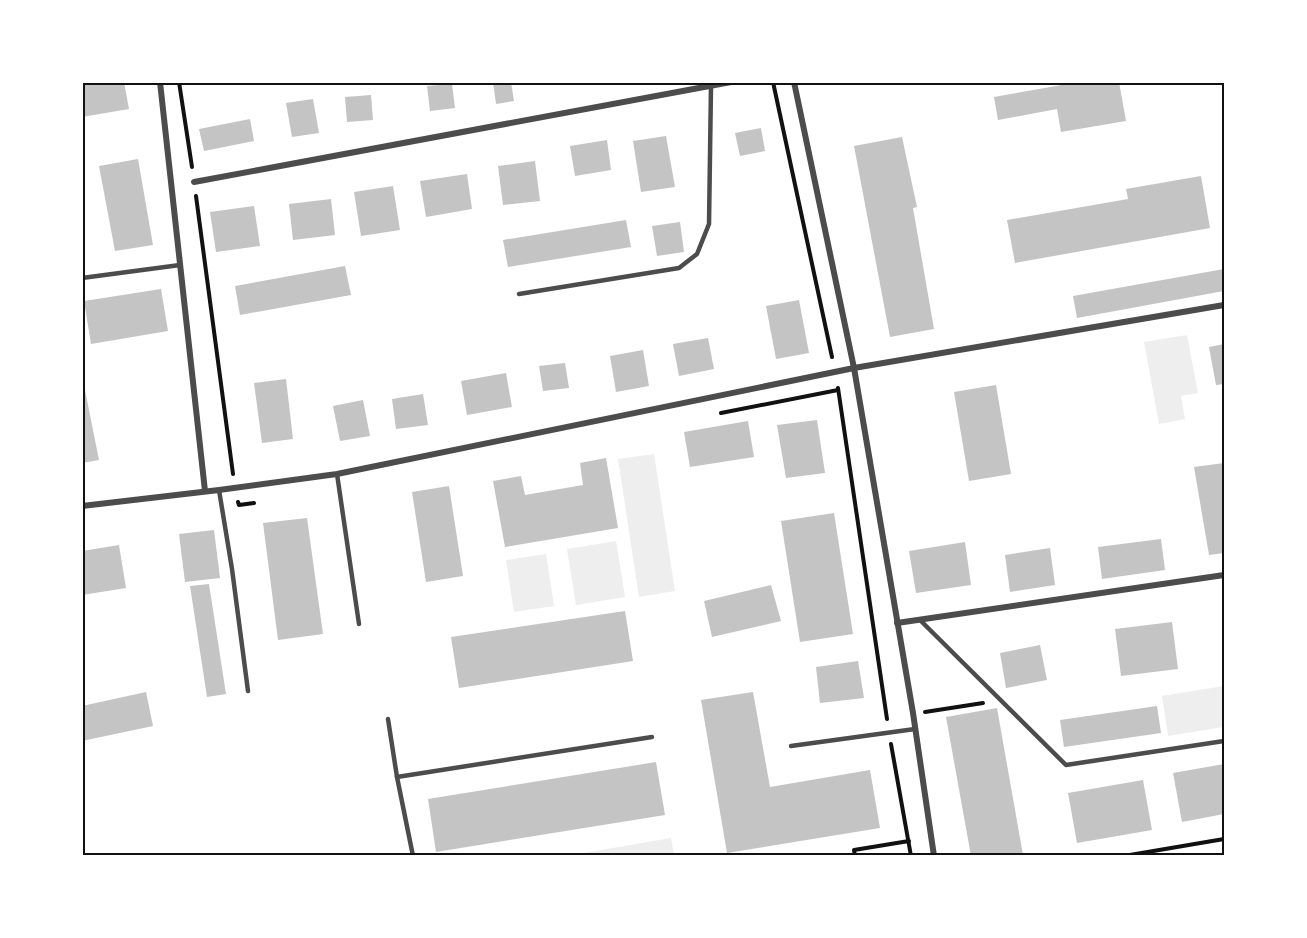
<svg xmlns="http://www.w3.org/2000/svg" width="1307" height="938" font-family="'IBM Plex Sans',sans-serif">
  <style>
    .green { fill: #eee }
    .building { fill: #c4c4c4 }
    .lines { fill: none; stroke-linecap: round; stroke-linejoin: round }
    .path { stroke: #111; stroke-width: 4 }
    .service { stroke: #4c4c4c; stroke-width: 4.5 }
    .minor { stroke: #4c4c4c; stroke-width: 6 }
    .neatline { fill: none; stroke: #111; stroke-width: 2 }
  </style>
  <rect width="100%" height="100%" fill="#fff"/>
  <g class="green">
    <polygon points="1187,335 1198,393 1181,396 1185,419 1159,424 1144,342"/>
    <polygon points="654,454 675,591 639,597 618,459"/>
    <polygon points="616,541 625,597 576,605 567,549"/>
    <polygon points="546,554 554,606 514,612 506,560"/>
    <polygon points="1224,686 1224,727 1168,736 1162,696"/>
    <polygon points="671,838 674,855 572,855"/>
  </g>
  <g class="building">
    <polygon points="82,82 124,82 129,109 82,117"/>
    <polygon points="493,82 511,82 514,101 496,104"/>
    <polygon points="1079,82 1119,82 1126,121 1061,132 1057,109 998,120 994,97"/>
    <polygon points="452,84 455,108 430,111 427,86"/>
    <polygon points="371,95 373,120 347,122 345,97"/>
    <polygon points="313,99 319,133 292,137 286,103"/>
    <polygon points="250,119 254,141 204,151 199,129"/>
    <polygon points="761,128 765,151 740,156 735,133"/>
    <polygon points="666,136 675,187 641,192 633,141"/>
    <polygon points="902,137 917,207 913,208 934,329 890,337 854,146"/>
    <polygon points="607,140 611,170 575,176 570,146"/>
    <polygon points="138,159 153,245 115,251 99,166"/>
    <polygon points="535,161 540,201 503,205 498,166"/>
    <polygon points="467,174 472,209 426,217 420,181"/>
    <polygon points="1201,176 1210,228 1015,263 1007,220 1128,199 1126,189"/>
    <polygon points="393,186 400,230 361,236 354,192"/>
    <polygon points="331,199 335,235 293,240 289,204"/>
    <polygon points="254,206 260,246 216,252 210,212"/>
    <polygon points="626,220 631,247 508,267 503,240"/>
    <polygon points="680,222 684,252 657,256 652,226"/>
    <polygon points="345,266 351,295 240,315 235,286"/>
    <polygon points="1224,269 1224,291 1077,318 1073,296"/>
    <polygon points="161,289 168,331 91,344 84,301"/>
    <polygon points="799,300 809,353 776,359 766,306"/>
    <polygon points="708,338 714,369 679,376 673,344"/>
    <polygon points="1224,344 1224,384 1216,385 1209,347"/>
    <polygon points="643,350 649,386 616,392 610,356"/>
    <polygon points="565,363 569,388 543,391 539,366"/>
    <polygon points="506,373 512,407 467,415 461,381"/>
    <polygon points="82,375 99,460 82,463"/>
    <polygon points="286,379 293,439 262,443 254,383"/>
    <polygon points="996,385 1011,474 969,481 954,392"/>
    <polygon points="423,394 428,425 396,429 392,399"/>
    <polygon points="363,400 370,436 340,441 333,406"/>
    <polygon points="817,420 825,473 786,478 777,425"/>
    <polygon points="748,421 754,457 690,467 684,432"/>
    <polygon points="606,458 618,528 505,547 493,481 521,476 525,495 583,485 580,463"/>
    <polygon points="1224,463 1224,553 1209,555 1194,467"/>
    <polygon points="449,486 463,576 426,582 412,492"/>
    <polygon points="834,513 853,634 800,642 781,521"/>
    <polygon points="307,518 323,634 278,640 263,523"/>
    <polygon points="214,530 220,578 185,582 179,534"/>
    <polygon points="1161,539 1165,570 1102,579 1098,547"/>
    <polygon points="965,542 971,585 916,593 909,551"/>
    <polygon points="119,545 126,588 82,595 82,551"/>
    <polygon points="1050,548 1055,585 1010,592 1005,555"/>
    <polygon points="209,584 226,694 207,697 190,586"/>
    <polygon points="771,585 781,621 712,637 704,601"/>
    <polygon points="625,611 633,661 459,688 451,637"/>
    <polygon points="1172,622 1178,669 1121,676 1115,629"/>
    <polygon points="1040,645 1047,680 1006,688 1000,653"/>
    <polygon points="858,661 864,698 820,703 816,667"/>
    <polygon points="146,692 153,726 82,741 82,706"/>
    <polygon points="753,692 770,787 870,770 880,828 727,853 701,700"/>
    <polygon points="1157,706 1161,733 1064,747 1060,720"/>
    <polygon points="997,708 1023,855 971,856 946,717"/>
    <polygon points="656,762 665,815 436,852 428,799"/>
    <polygon points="1224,764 1224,814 1182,822 1173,773"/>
    <polygon points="1143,780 1152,830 1077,843 1068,793"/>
  </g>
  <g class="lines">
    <g class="path">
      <polyline points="179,82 192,167"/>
      <polyline points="773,82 832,357"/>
      <polyline points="196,196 233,474"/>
      <polyline points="838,388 887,719"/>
      <polyline points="721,413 838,390"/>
      <polyline points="238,502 239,505 254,503"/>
      <polyline points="925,712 983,703"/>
      <polyline points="891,744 911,856"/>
      <polyline points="855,856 854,850 909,841"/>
      <polyline points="1124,856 1224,839"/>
    </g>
    <g class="service">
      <polyline points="82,278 180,265"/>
      <polyline points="519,294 679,268 697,254 709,224 711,86"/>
      <polyline points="337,474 359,624"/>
      <polyline points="219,490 232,569 248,691"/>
      <polyline points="920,620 1066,765 1224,741"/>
      <polyline points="388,719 397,777 413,856"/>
      <polyline points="791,746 915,729"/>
      <polyline points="397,777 652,737"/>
    </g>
    <g class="minor">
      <polyline points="160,82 205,491"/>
      <polyline points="794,82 854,368 913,713 934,856"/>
      <polyline points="194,182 731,82"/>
      <polyline points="82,506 219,490 337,474 854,368 1224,305"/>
      <polyline points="897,623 1224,575"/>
    </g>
  </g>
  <rect width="1307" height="938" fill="none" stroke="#ffffff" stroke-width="168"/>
  <rect x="84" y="84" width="1139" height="770" class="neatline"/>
</svg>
